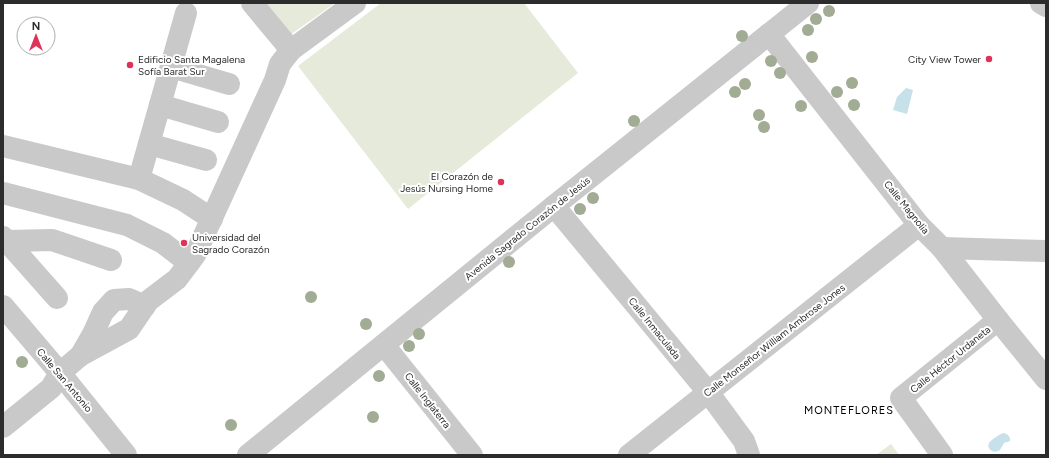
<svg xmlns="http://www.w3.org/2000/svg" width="1049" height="458" font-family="Figtree,sans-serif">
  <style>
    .green { fill: #e5eada }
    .water { fill: #c6e1ea }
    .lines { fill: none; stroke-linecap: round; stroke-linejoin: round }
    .minor { stroke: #c9c9c9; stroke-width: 22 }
    .tree { fill: #a2ab93 }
    .poi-dot { fill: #e03158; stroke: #fff; stroke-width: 1.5 }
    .labels { text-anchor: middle; stroke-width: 4; stroke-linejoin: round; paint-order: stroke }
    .poi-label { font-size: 10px; fill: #2c2c2c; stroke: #fff; text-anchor: start }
    .street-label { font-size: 10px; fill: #2c2c2c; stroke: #fff }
    .neighbourhood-label { font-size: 11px; letter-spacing: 1px; fill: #000; stroke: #fff }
  </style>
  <rect width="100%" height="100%" fill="#fff"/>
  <g class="green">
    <polygon points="265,3 335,3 290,35"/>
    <polygon points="381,3 524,3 578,73 408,209 298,66"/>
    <polygon points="891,444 899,455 876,455"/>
  </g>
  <g class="water">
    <polygon points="906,88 913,90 907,114 893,110 897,97"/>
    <path d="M1003 433C1007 433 1011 437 1010 441L1004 443C1002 446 1001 450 998 451 993 454 986 448 989 443 992 439 999 435 1003 433Z"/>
  </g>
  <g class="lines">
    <g class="minor">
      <polyline points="252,3 291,50"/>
      <polyline points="1041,3 1046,6"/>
      <polyline points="769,34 919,225 942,248 998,320 1046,379"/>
      <polyline points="171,67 229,84"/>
      <polyline points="160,105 218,122"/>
      <polyline points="149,144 206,160"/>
      <polyline points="3,146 139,179 183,200 212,219"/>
      <polyline points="139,179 186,13"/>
      <polyline points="3,193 127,225 163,243 189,263"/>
      <polyline points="554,206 708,392 744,441 749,455"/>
      <polyline points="3,237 57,298"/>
      <polyline points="6,241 52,240 111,260"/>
      <polyline points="942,248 1046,251"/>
      <polyline points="3,306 60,373 126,455"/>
      <polyline points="384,345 472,455"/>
      <polyline points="81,355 93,334 103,312 114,300 129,299 145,306"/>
      <polyline points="3,427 51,388 60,373 81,355 129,329 148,301 177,279 195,255 275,80 280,64 291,50 355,3"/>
      <polyline points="248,455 554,206 808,3"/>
      <polyline points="629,455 919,225"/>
      <polyline points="942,455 901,398 998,320"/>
    </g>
  </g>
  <g class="tree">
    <circle cx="829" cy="11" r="6"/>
    <circle cx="816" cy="19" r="6"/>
    <circle cx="808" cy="30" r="6"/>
    <circle cx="742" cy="36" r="6"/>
    <circle cx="812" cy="57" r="6"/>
    <circle cx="771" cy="61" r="6"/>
    <circle cx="780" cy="73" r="6"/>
    <circle cx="852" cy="83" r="6"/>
    <circle cx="745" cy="84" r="6"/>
    <circle cx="735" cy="92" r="6"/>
    <circle cx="837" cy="92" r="6"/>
    <circle cx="854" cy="105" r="6"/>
    <circle cx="801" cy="106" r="6"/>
    <circle cx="759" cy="115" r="6"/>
    <circle cx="634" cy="121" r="6"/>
    <circle cx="764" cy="127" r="6"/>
    <circle cx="593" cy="198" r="6"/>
    <circle cx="580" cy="209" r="6"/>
    <circle cx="509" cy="262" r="6"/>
    <circle cx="311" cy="297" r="6"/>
    <circle cx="366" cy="324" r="6"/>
    <circle cx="419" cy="334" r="6"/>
    <circle cx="409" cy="346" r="6"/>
    <circle cx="22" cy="362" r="6"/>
    <circle cx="379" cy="376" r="6"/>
    <circle cx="373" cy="417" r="6"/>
    <circle cx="231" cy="425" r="6"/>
  </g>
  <g class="poi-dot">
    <circle cx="989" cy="59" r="4"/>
    <circle cx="130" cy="65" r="4"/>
    <circle cx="501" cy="182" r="4"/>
    <circle cx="184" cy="243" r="4"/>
  </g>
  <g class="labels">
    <g class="poi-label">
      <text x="138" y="63">Edificio Santa Magalena<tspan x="138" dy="12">Sofía Barat Sur</tspan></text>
      <text x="981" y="63" text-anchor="end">City View Tower</text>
      <text x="493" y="180" text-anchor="end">El Corazón de<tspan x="493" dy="12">Jesús Nursing Home</tspan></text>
      <text x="192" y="241">Universidad del<tspan x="192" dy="12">Sagrado Corazón</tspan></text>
    </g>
    <g class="street-label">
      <text transform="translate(907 207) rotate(51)" y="4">Calle Magnolia</text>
      <text transform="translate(527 228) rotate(-39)" y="4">Avenida Sagrado Corazón de Jesús</text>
      <text transform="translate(655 328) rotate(51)" y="4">Calle Inmaculada</text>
      <text transform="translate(774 340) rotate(-38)" y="4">Calle Monseñor William Ambrose Jones</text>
      <text transform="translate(950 359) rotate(-39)" y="4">Calle Héctor Urdaneta</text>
      <text transform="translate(65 380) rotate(50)" y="4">Calle San Antonio</text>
      <text transform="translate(428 400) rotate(52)" y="4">Calle Inglaterra</text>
    </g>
    <g class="neighbourhood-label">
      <text x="849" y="414">MONTEFLORES</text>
    </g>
  </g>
  <rect width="1049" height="458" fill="none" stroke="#2c2c2c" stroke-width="8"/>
  <g transform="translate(36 36)"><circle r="19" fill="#ffffff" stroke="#ababab"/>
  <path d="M0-3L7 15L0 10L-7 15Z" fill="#e03158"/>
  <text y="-6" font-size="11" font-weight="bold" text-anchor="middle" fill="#2c2c2c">N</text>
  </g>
</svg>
